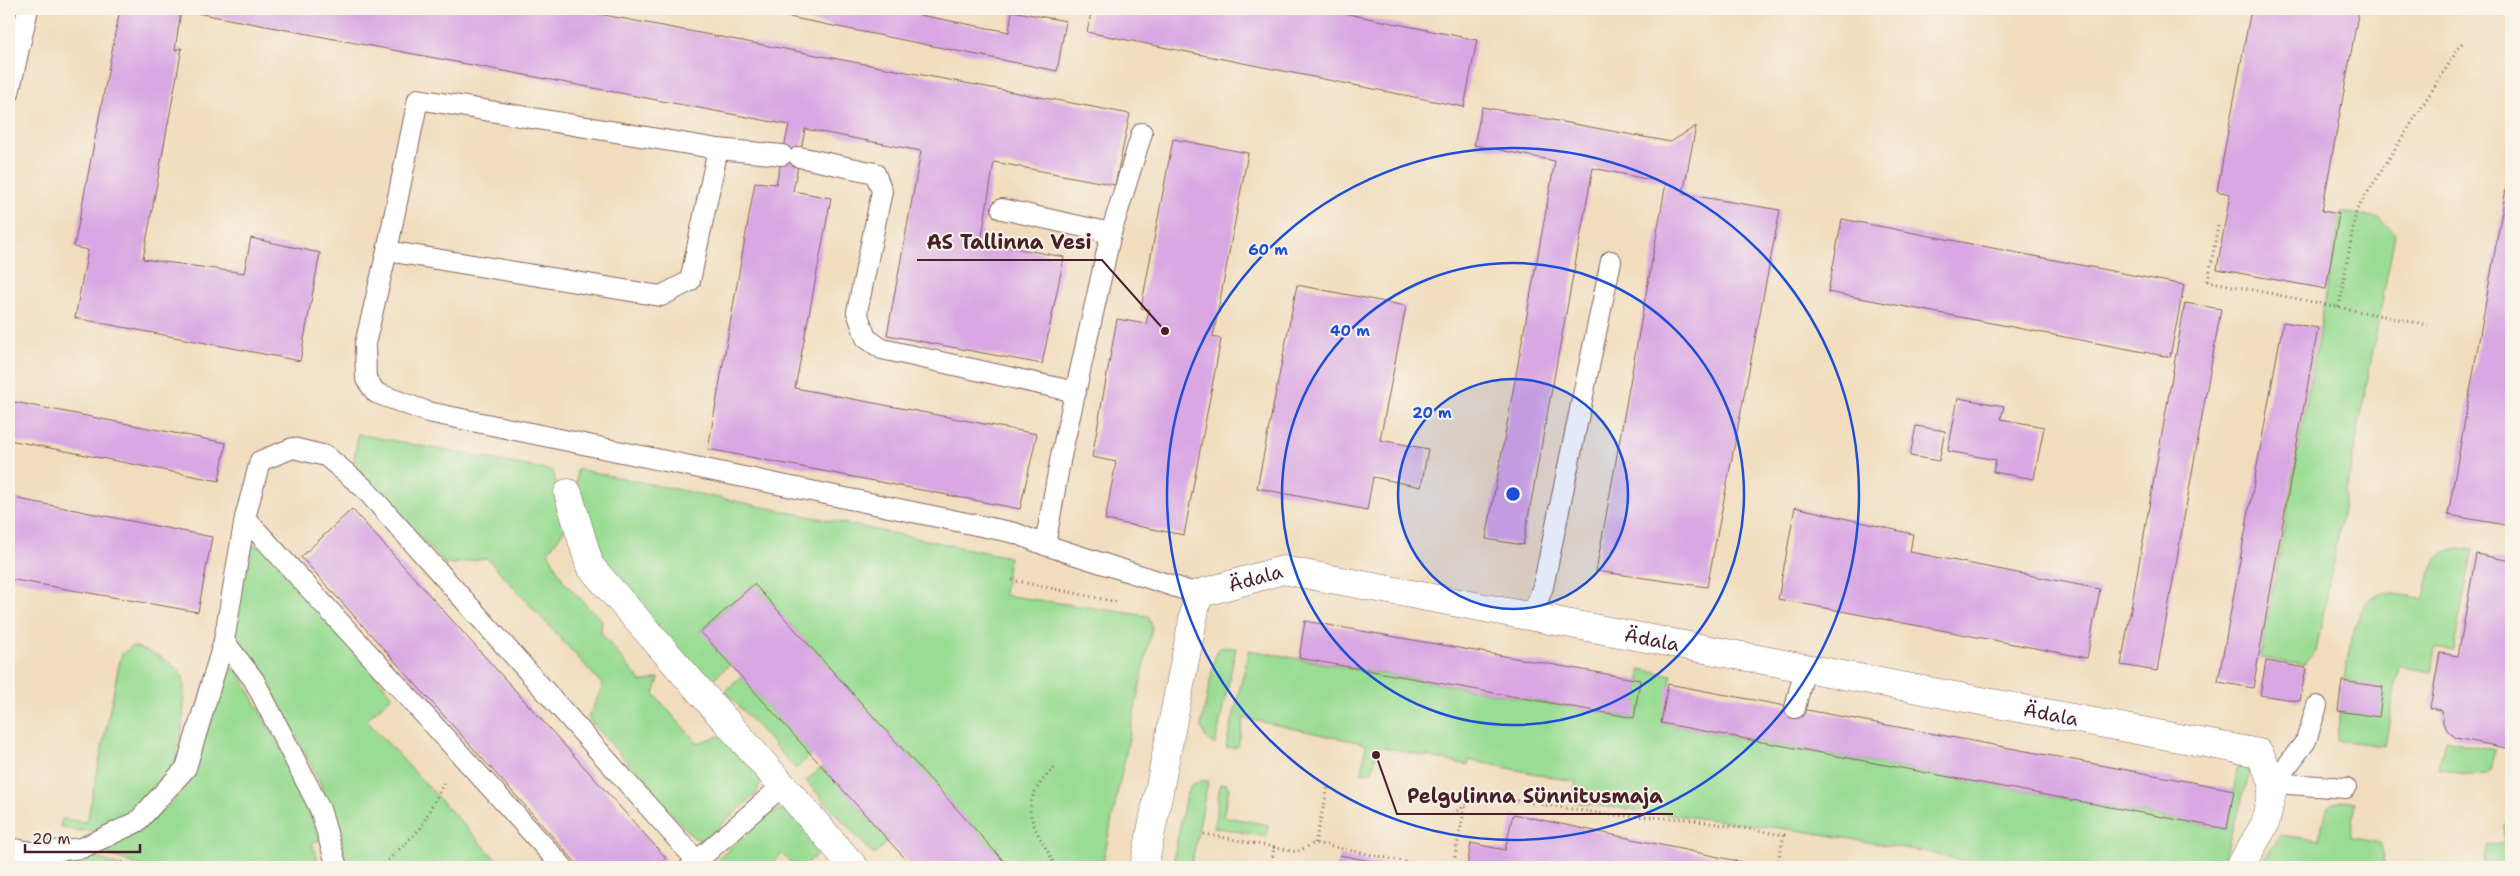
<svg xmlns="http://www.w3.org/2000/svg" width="2520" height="876" font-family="'Shantell Sans',sans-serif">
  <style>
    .green { fill: #99dc93; stroke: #727e5f }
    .building { fill: #d9a7e3 }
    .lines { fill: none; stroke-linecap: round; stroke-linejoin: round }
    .service-casing { stroke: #84625e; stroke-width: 22 }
    .minor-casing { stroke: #84625e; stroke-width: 29 }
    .path { stroke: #84625e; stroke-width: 3; stroke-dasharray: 1 4; stroke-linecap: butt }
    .service { stroke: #fff; stroke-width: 20 }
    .minor { stroke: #fff; stroke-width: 28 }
    .ring { fill: none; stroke: #1d4ed8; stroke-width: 2.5 }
    .labels { text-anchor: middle; stroke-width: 4; stroke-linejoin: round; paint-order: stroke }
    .street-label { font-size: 19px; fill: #4a1f2b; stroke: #f7f3e8 }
    .centre { fill: #1d4ed8; stroke: #f7f3e8; stroke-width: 2.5 }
    .ring-label { font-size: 15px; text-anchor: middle; font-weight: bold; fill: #1d4ed8; stroke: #f7f3e8; stroke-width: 4; stroke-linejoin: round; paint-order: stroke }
    .leader { fill: none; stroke: #4a1f2b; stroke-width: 2 }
    .callout-dot { fill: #4a1f2b; stroke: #f7f3e8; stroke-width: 2 }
    .callout-label { font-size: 20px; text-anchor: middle; font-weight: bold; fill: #4a1f2b; stroke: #f7f3e8; stroke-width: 4; stroke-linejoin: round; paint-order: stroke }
  </style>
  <rect width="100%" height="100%" fill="#f7f3e8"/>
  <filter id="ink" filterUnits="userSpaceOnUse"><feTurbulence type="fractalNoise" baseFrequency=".02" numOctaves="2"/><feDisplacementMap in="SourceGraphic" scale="10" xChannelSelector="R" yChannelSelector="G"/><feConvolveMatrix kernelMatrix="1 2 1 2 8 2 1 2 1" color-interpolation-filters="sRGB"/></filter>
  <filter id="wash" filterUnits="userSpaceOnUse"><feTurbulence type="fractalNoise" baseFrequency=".0096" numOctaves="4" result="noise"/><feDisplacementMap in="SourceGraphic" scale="20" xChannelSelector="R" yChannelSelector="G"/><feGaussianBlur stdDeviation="1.12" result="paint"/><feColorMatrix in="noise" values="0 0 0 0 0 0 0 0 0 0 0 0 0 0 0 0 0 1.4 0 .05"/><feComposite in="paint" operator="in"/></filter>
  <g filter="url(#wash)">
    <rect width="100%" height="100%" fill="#f1ddbe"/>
    <g class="green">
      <polygon points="2341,212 2379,218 2395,234 2316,652 2303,665 2260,658"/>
      <polygon points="358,434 553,471 567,526 548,552 564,582 602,621 601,633 641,682 659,678 654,694 697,743 726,734 756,770 761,782 756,794 709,836 699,840 693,837 588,718 603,685 487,558 446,565 353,466"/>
      <polygon points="577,469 1009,557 1004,595 1148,616 1152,627 1102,867 1009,867 754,584 701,631 730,664 708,684 630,598 601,555 576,486"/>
      <polygon points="252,545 261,547 274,559 393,696 366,720 503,867 347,867 320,782 264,677 230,630 246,553"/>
      <path d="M2459 548 2473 550 2453 651 2436 648 2432 672 2399 666 2385 746 2337 740C2340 711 2348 609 2374 596 2388 590 2410 597 2424 599 2429 574 2431 553 2459 548Z"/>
      <path d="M133 646C147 650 178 663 183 678 187 694 181 753 173 768 169 777 157 787 150 793 124 817 97 842 60 826L62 819 87 822 120 660 122 654Z"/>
      <polygon points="1221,647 1236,648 1215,745 1206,738 1201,726 1216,652"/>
      <polygon points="1249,650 1633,718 1640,680 1640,669 1672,675 1661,723 2227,829 2239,758 2247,763 2250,773 2221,867 1993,867 1921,851 1803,831 1571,802 1576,782 1469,760 1468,765 1378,746 1372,772 1362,773 1366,744 1244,718 1238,746 1234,748 1226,747"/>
      <polygon points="228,668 237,669 292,769 320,839 312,843 321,867 144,867 107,854 107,847 129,837 157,816 180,794 201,751"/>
      <polygon points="741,676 811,754 796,769 725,691"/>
      <polygon points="2445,740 2495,750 2490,770 2486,774 2469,775 2438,769"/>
      <polygon points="822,767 889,841 874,855 806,781"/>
      <polygon points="1200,781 1208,781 1191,867 1172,867 1186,795 1190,787"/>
      <polygon points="1220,784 1226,784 1229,789 1223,816 1268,825 1266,837 1214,827"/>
      <polygon points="2342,801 2355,803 2350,837 2380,843 2385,867 2259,867 2280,835 2319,840 2325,812 2330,804"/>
      <polygon points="780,810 789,811 824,848 803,867 795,867 782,854 768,867 720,867 715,862 768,814"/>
      <polygon points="2511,820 2511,867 2483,867 2488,845 2504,844 2505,825"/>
      <polygon points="86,854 122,867 44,867 48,864"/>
    </g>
    <g id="blocks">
      <g class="building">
        <polygon points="120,9 572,9 1130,114 1115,185 994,162 981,242 1064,257 1042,364 887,335 921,151 805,129 793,191 831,198 795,388 1037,434 1020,509 708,449 755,182 776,184 789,125 181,10 175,50 182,48 143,259 244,273 251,238 320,253 300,361 75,318 88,250 74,247"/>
        <polygon points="888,9 1009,32 1012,11 1066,21 1057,71 754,10"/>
        <polygon points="1092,9 1323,9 1477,40 1464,107 1087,32"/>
        <polygon points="2251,9 2359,9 2322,211 2339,214 2326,289 2217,269 2230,194 2217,191"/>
        <polygon points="1482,107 1671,142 1696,126 1683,194 1780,210 1707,587 1596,571 1666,183 1593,168 1523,545 1486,539 1555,161 1474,145"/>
        <polygon points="1173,139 1248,153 1213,337 1221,339 1184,535 1105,520 1116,462 1092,457 1117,319 1146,324 1149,309 1141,308"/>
        <polygon points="2510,166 2511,166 2511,526 2448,515"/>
        <polygon points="1842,219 2184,285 2170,357 1828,292"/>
        <polygon points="1297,285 1406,306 1380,440 1428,449 1421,487 1373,477 1367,510 1257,488"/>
        <polygon points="2185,303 2221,309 2157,671 2121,665"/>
        <polygon points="2283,322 2318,328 2253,688 2218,682"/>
        <polygon points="1958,398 2004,406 2001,419 2044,427 2034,479 1993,472 1996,460 1948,451"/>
        <polygon points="9,401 226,443 219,481 9,440"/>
        <polygon points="1916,426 1945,431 1939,461 1910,456"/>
        <polygon points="9,497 212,537 198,612 9,579"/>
        <polygon points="1795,507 1913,534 1910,552 2100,589 2087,658 1778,599"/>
        <polygon points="352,509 666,858 656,867 580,867 301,557"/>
        <polygon points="2476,554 2511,561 2511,749 2456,738 2448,731 2443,723 2442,710 2430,708 2440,653 2458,656"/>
        <polygon points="754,584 1009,867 913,867 889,841 701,632"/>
        <polygon points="1305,621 1640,680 1634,718 1299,658"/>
        <polygon points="2266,661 2306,668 2300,701 2260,695"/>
        <polygon points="2342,681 2383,687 2379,717 2338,711"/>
        <polygon points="1668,684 2234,790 2227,829 1661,723"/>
        <polygon points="1513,814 1752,864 1751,867 1467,867 1471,843 1505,850"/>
        <polygon points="1340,855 1394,866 1394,867 1337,867"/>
      </g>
    </g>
  </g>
  <g filter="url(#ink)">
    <use href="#blocks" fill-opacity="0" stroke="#84625e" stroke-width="1"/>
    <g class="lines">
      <defs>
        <g id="service">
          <polyline points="9,93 28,9"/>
          <polyline points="782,155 718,149 418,99 387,251 365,344 366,379 376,393 428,412 1015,533 1045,545 1198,594"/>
          <polyline points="799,157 875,173 882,191 857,312 866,338 882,349 1076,392"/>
          <polyline points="1002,209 1111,233 1061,456 1045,545"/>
          <polyline points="1111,233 1142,133"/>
          <polyline points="387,251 661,296 690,281 718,149"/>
          <polyline points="245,518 563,867"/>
          <polyline points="1532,615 1543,587 1611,261"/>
          <polyline points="224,641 245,518 260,461 293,448 326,456 364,488 697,861 690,867"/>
          <polyline points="2317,706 2306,741 2274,783 2346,788"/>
          <polyline points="1795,708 1805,668"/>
          <polyline points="9,848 37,853"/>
          <polyline points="697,861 782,786"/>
          <polyline points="34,867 37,853 82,848 137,822 186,768 224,641 254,680 320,809 337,867"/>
        </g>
        <g id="minor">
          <polyline points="568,493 590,566 854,867"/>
          <path id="s1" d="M1144 867 1198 594 1283 570 2259 753 2274 783 2265 824 2240 867"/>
        </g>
      </defs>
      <use href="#service" class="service-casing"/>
      <use href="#minor" class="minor-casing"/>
      <g class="path">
        <polyline points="2218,226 2208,281 2428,325"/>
        <polyline points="2339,307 2356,211 2464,40"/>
        <polyline points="1012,580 1117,602"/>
        <path d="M1054 768C1012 808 1035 825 1056 867"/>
        <polyline points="1453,814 1479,795 1611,815 1686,819 1784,835 1777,867"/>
        <polyline points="1204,834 1274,847 1271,867"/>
        <polyline points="1315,843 1328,787"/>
        <polyline points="1274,847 1296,852 1315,843 1430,867"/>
        <polyline points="122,862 135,867"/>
        <polyline points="381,867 420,829 444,783"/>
        <polyline points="1453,867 1465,806"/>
      </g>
      <use href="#service" class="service"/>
      <use href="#minor" class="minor"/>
    </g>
  </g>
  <circle cx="1513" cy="494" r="115" fill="#1d4ed8" fill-opacity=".12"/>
  <g class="ring">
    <circle cx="1513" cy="494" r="115"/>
    <circle cx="1513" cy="494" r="231"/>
    <circle cx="1513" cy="494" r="346"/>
  </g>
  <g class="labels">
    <g class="street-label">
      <text dy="7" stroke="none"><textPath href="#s1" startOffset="338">Ädala</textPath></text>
      <text dy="7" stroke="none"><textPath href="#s1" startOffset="742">Ädala</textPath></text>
      <text dy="7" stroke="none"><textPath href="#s1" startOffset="1148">Ädala</textPath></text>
    </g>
  </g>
  <circle cx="1513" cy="494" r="8" class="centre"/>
  <g class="ring-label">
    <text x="1268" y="255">60 m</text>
    <text x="1350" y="336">40 m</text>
    <text x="1432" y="418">20 m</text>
  </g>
  <path class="leader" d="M1165 331L1102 260H917M1376 755L1397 814H1673"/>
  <g class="callout-dot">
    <circle cx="1165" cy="331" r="5"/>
    <circle cx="1376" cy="755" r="5"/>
  </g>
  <g class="callout-label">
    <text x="1009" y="249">AS Tallinna Vesi</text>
    <text x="1535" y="803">Pelgulinna Sünnitusmaja</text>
  </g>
  <rect width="2520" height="876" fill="none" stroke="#f7f3e8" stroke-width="30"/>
  <path d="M25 844v8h115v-8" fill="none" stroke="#4a1f2b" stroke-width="2.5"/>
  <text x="32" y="844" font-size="15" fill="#4a1f2b" stroke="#f7f3e8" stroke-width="4" paint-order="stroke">20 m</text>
</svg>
